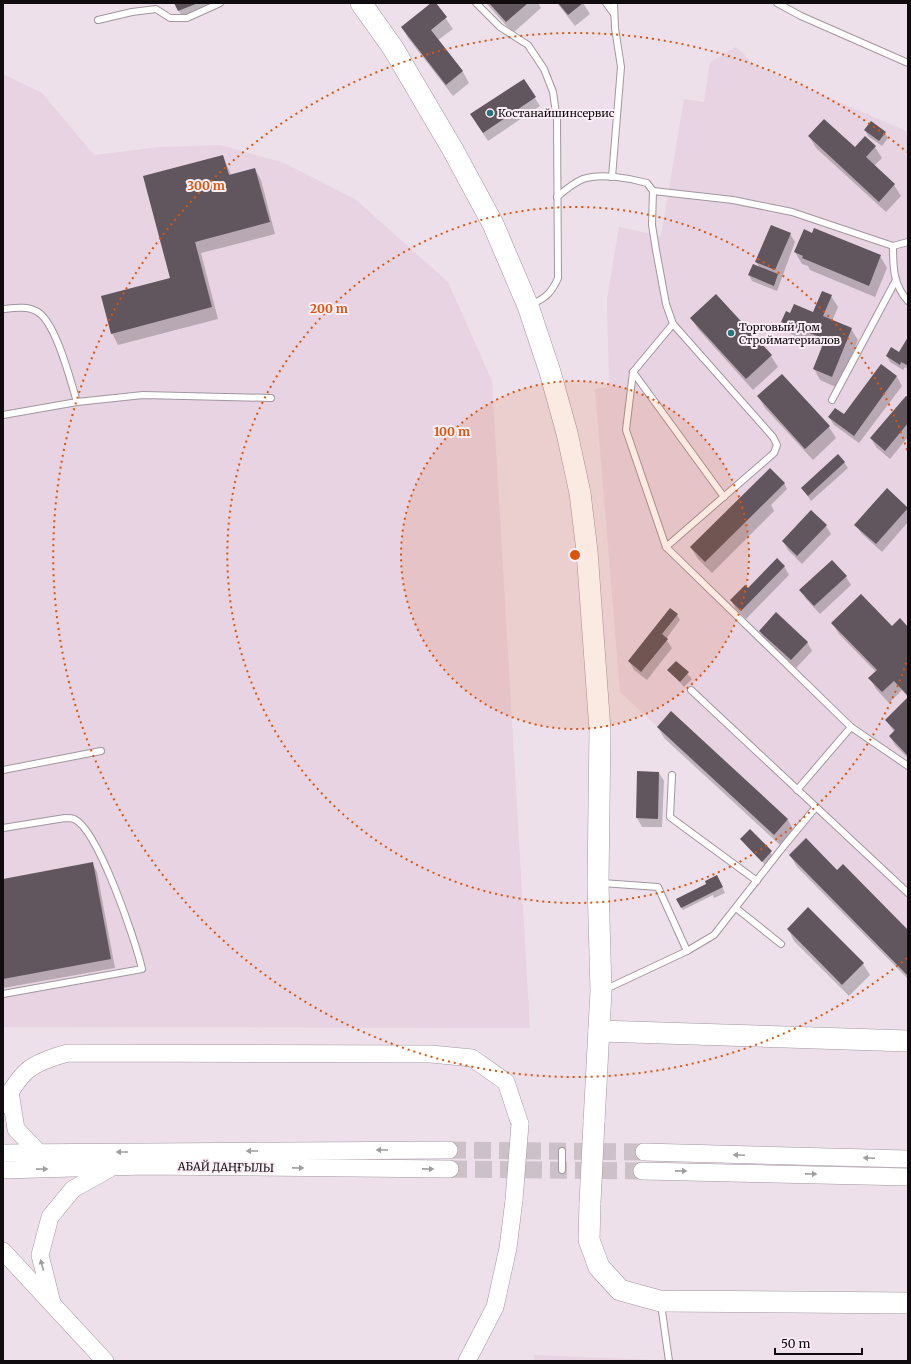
<svg xmlns="http://www.w3.org/2000/svg" width="911" height="1364" font-family="Merriweather,serif">
  <style>
    .built { fill: #e7d3e1 }
    .shadow { fill: #0003 }
    .building { fill: #61565e }
    .lines { fill: none; stroke-linecap: round; stroke-linejoin: round }
    .secondary-tunnel { stroke: #ccc0c9; stroke-width: 17; stroke-dasharray: 17 8; stroke-linecap: butt }
    .service-casing { stroke: #a2969e; stroke-width: 8 }
    .secondary-casing { stroke: #a2969e; stroke-width: 18 }
    .trunk-casing { stroke: #a2969e; stroke-width: 22 }
    .service { stroke: #fff; stroke-width: 6 }
    .secondary { stroke: #fff; stroke-width: 17 }
    .trunk { stroke: #fff; stroke-width: 21 }
    .secondary-bridge-casing { stroke: #a2969e; stroke-width: 18; stroke-linecap: butt }
    .trunk-bridge-casing { stroke: #a2969e; stroke-width: 22; stroke-linecap: butt }
    .secondary-bridge { stroke: #fff; stroke-width: 17 }
    .trunk-bridge { stroke: #fff; stroke-width: 21 }
    .oneway { fill: #9f9d9f }
    .ring { fill: none; stroke: #dd550c; stroke-width: 2; stroke-dasharray: 2 4 }
    .poi-dot { fill: #29737a; stroke: #fbeef7; stroke-width: 1.5 }
    .labels { text-anchor: middle; stroke-width: 4; stroke-linejoin: round; paint-order: stroke }
    .poi-label { font-size: 11px; fill: #0f0b0e; stroke: #fbeef7; text-anchor: start }
    .street-label { font-size: 11px; fill: #0f0b0e; stroke: #fbeef7 }
    .centre { fill: #dd550c; stroke: #fbeef7; stroke-width: 2 }
    .ring-label { font-size: 12px; text-anchor: middle; font-weight: bold; fill: #dd550c; stroke: #fbeef7; stroke-width: 4; stroke-linejoin: round; paint-order: stroke }
  </style>
  <rect width="100%" height="100%" fill="#ede0ea"/>
  <g class="built">
    <polygon points="736,47 756,66 908,132 908,976 789,855 774,835 620,692 595,389 609,387 607,299 619,227 661,236 684,99 704,102 710,62"/>
    <polygon points="3,74 42,93 94,155 159,147 221,145 284,163 355,199 448,282 492,381 530,1028 3,1027"/>
    <polygon points="534,1355 654,1360 654,1361 534,1361"/>
  </g>
  <g class="shadow">
    <polygon points="175,3 223,3 183,19"/>
    <polygon points="432,3 435,3 453,29 438,40 463,72 469,83 453,96 408,38 402,27"/>
    <polygon points="486,3 538,3 541,8 513,33"/>
    <polygon points="557,3 583,3 590,14 575,26"/>
    <polygon points="523,80 540,106 488,141 476,123"/>
    <polygon points="865,130 885,133 888,138 882,146 868,136"/>
    <polygon points="809,136 855,149 875,147 882,158 874,166 894,185 901,196 886,212 816,148"/>
    <polygon points="223,156 231,175 255,169 261,180 275,234 201,253 218,319 118,345 112,333 171,279"/>
    <polygon points="790,234 795,242 777,291 752,281 749,275 760,268 756,262"/>
    <polygon points="795,252 880,256 887,268 875,297 810,270 808,266 802,264"/>
    <polygon points="716,295 771,356 778,367 753,390 698,329 691,318"/>
    <polygon points="831,296 838,307 832,321 851,329 858,340 838,388 820,380 814,369 823,347 789,333 783,321 791,314 814,313"/>
    <polygon points="908,339 908,369 905,367 903,370 890,362 887,356 899,353"/>
    <polygon points="881,365 897,377 902,386 859,443 834,425 829,417 844,416"/>
    <polygon points="781,375 829,427 836,438 813,460 765,408 758,396"/>
    <polygon points="908,398 908,437 890,459 876,447 871,438"/>
    <polygon points="844,462 848,468 811,501 802,488"/>
    <polygon points="784,483 787,489 771,505 774,511 712,573 698,559 691,548"/>
    <polygon points="887,489 908,508 908,522 882,552 861,533 856,525"/>
    <polygon points="826,526 831,534 802,564 788,550 783,541"/>
    <polygon points="784,566 789,575 746,619 736,609 731,600"/>
    <polygon points="846,577 851,585 820,614 806,599 801,590"/>
    <polygon points="677,615 680,620 666,639 672,648 647,680 634,670 629,661"/>
    <polygon points="832,623 908,628 908,697 902,690 889,703 876,689 870,678 876,672 839,634"/>
    <polygon points="760,631 807,642 812,651 796,668 765,640"/>
    <polygon points="676,662 692,679 684,687 669,670"/>
    <polygon points="908,699 908,758 895,745 890,736 894,732 886,720"/>
    <polygon points="671,712 788,820 794,831 781,846 664,738 658,727"/>
    <polygon points="638,772 659,773 664,781 662,827 642,827 637,818"/>
    <polygon points="750,830 775,858 766,866 741,839"/>
    <polygon points="790,855 837,871 908,932 908,979 797,867"/>
    <polygon points="92,863 97,872 115,968 3,988 3,880"/>
    <polygon points="720,882 725,893 714,898 713,895 683,910 677,899"/>
    <polygon points="788,929 863,964 870,975 849,996 794,941"/>
  </g>
  <g class="building">
    <polygon points="174,3 198,3 178,11"/>
    <polygon points="431,3 436,3 447,17 431,30 463,71 446,85 401,27"/>
    <polygon points="489,3 528,3 506,22"/>
    <polygon points="558,3 583,3 568,15"/>
    <polygon points="524,79 536,97 483,133 470,114"/>
    <polygon points="824,119 855,147 865,136 876,146 866,157 895,184 879,202 808,136"/>
    <polygon points="871,121 886,132 879,141 864,130"/>
    <polygon points="223,155 229,175 255,168 270,222 195,242 212,307 111,334 101,296 170,278 143,176"/>
    <polygon points="771,225 791,233 775,270 755,262"/>
    <polygon points="814,228 881,255 869,286 802,258 803,256 794,252 804,229 812,233"/>
    <polygon points="753,264 778,274 774,286 748,275"/>
    <polygon points="822,291 832,295 823,316 852,328 832,377 813,369 825,339 781,322 786,311 790,313 794,304 813,312"/>
    <polygon points="716,294 772,355 746,379 690,318"/>
    <polygon points="908,337 907,365 901,362 900,365 886,356 891,347 899,352"/>
    <polygon points="881,364 897,376 854,436 828,417 835,408 844,414"/>
    <polygon points="782,374 830,426 805,449 757,396"/>
    <polygon points="906,396 908,397 908,423 885,451 870,438"/>
    <polygon points="838,454 845,462 808,496 801,488"/>
    <polygon points="770,468 785,483 705,562 690,547"/>
    <polygon points="887,488 908,508 876,544 854,525"/>
    <polygon points="811,510 827,525 797,556 782,541"/>
    <polygon points="777,558 785,566 741,611 730,600 745,585 748,588"/>
    <polygon points="832,560 847,576 814,606 799,590"/>
    <polygon points="861,594 892,626 900,618 908,627 908,696 894,681 882,692 868,678 877,670 831,623"/>
    <polygon points="670,608 678,614 662,634 668,639 641,672 628,661"/>
    <polygon points="776,612 808,642 791,660 759,631"/>
    <polygon points="676,661 689,672 680,682 667,670"/>
    <polygon points="908,697 908,756 889,736 895,730 885,720"/>
    <polygon points="671,711 788,819 774,835 657,727"/>
    <polygon points="637,771 659,772 658,819 636,818"/>
    <polygon points="750,829 772,851 762,862 740,839"/>
    <polygon points="806,838 837,870 843,864 908,930 908,976 789,855"/>
    <polygon points="93,862 111,959 3,979 3,879"/>
    <polygon points="717,875 723,887 681,908 676,899 706,884 705,881"/>
    <polygon points="808,907 864,963 842,985 787,929"/>
  </g>
  <g class="lines">
    <g class="secondary-tunnel">
      <polyline points="449,1150 644,1152"/>
      <polyline points="450,1169 642,1171"/>
    </g>
    <defs>
      <g id="service">
        <path d="M476 3 500 27 528 45 544 69 553 92 557 120 558 278C552 292 546 298 532 304"/>
        <polyline points="606,3 614,14"/>
        <polyline points="777,3 801,16 908,63"/>
        <polyline points="98,20 132,12 156,9 170,18 187,18 220,3"/>
        <polyline points="612,177 621,67 615,28 614,3"/>
        <polyline points="653,191 733,200 792,212 893,246 908,242"/>
        <path d="M557 197C565 190 573 183 583 179 600 173 630 178 647 183L653 191 652 225 656 250 666 304 673 324 773 437 777 445 774 453 666 547"/>
        <path d="M893 246C893 266 893 285 908 301"/>
        <path d="M3 309C14 308 27 306 36 311 55 319 71 382 77 402"/>
        <polyline points="673,324 633,372 626,430 666,547 851,727 908,766"/>
        <polyline points="633,372 724,497"/>
        <polyline points="832,400 896,280"/>
        <polyline points="3,415 77,402 143,395 271,398"/>
        <polyline points="691,690 908,893"/>
        <polyline points="3,770 101,751"/>
        <polyline points="672,775 670,817 757,881"/>
        <polyline points="797,790 851,727"/>
        <path d="M3 828 65 818C68 818 72 818 74 819 98 829 136 942 142 969L3 994"/>
        <polyline points="602,883 658,887 687,951"/>
        <polyline points="736,908 781,944"/>
        <polyline points="604,990 687,951 714,935 783,847 816,807"/>
        <polyline points="562,1170 562,1151"/>
        <polyline points="661,1304 669,1361"/>
      </g>
      <g id="secondary">
        <polyline points="10,1092 16,1129 39,1153"/>
        <path d="M3 1105C21 1071 30 1063 68 1053L431 1054 472 1058 506 1082 520 1124"/>
        <polyline points="644,1152 908,1159"/>
        <polyline points="3,1153 449,1150"/>
        <polyline points="3,1170 144,1166 450,1169"/>
        <polyline points="642,1171 908,1177"/>
        <polyline points="3,1251 105,1361"/>
        <polyline points="52,1303 40,1255 50,1217 73,1189 109,1169"/>
        <polyline points="467,1361 495,1307 508,1248 514,1200"/>
      </g>
      <g id="trunk">
        <polyline points="361,3 393,48 453,150 493,224 528,306 550,372 567,433 580,493 587,551 600,730 598,883 601,991 594,1122"/>
        <polyline points="599,1031 908,1041"/>
        <polyline points="590,1203 589,1240 599,1267 620,1290 660,1301 908,1303"/>
      </g>
    </defs>
    <use href="#service" class="service-casing"/>
    <use href="#secondary" class="secondary-casing"/>
    <use href="#trunk" class="trunk-casing"/>
    <use href="#service" class="service"/>
    <use href="#secondary" class="secondary"/>
    <use href="#trunk" class="trunk"/>
    <defs>
      <polyline id="secondary-bridge" points="514,1200 520,1124"/>
      <polyline id="trunk-bridge" points="590,1203 594,1122"/>
    </defs>
    <use href="#secondary-bridge" class="secondary-bridge-casing"/>
    <use href="#trunk-bridge" class="trunk-bridge-casing"/>
    <use href="#secondary-bridge" class="secondary-bridge"/>
    <use href="#trunk-bridge" class="trunk-bridge"/>
  </g>
  <defs><path id="oneway-solid" d="M-6-.8H1V-3.2L6.5 0L1 3.2V.8H-6Z"/></defs>
  <g class="oneway">
    <use href="#oneway-solid" transform="translate(382 1150) rotate(180)"/>
    <use href="#oneway-solid" transform="translate(252 1151) rotate(180)"/>
    <use href="#oneway-solid" transform="translate(122 1152) rotate(180)"/>
    <use href="#oneway-solid" transform="translate(739 1155) rotate(-178)"/>
    <use href="#oneway-solid" transform="translate(869 1158) rotate(-178)"/>
    <use href="#oneway-solid" transform="translate(298 1168) rotate(1)"/>
    <use href="#oneway-solid" transform="translate(42 1169) rotate(-1)"/>
    <use href="#oneway-solid" transform="translate(428 1169) rotate(1)"/>
    <use href="#oneway-solid" transform="translate(681 1171) rotate(1)"/>
    <use href="#oneway-solid" transform="translate(811 1174) rotate(1)"/>
    <use href="#oneway-solid" transform="translate(42 1265) rotate(-105)"/>
  </g>
  <circle cx="575" cy="555" r="174" fill="#dd550c" fill-opacity=".12"/>
  <g class="ring">
    <circle cx="575" cy="555" r="174"/>
    <path d="M908 657A348 348 0 1 1 908 453"/>
    <path d="M907 958A522 522 0 1 1 907 152"/>
  </g>
  <g class="poi-dot">
    <circle cx="490" cy="113" r="4"/>
    <circle cx="731" cy="333" r="4"/>
  </g>
  <g class="labels">
    <g class="poi-label">
      <text x="498" y="117">Костанайшинсервис</text>
      <text x="739" y="331">Торговый Дом<tspan x="739" dy="13">Стройматериалов</tspan></text>
    </g>
    <g class="street-label">
      <text transform="translate(226 1167) rotate(1)" y="4">АБАЙ ДАҢҒЫЛЫ</text>
    </g>
  </g>
  <circle cx="575" cy="555" r="6" class="centre"/>
  <g class="ring-label">
    <text x="206" y="190">300 m</text>
    <text x="329" y="313">200 m</text>
    <text x="452" y="436">100 m</text>
  </g>
  <rect width="911" height="1364" fill="none" stroke="#0f0b0e" stroke-width="8"/>
  <path d="M775 1348v6h87v-6" fill="none" stroke="#0f0b0e" stroke-width="2"/>
  <text x="781" y="1348" font-size="12" fill="#0f0b0e" stroke="#fbeef7" stroke-width="3" paint-order="stroke">50 m</text>
</svg>
